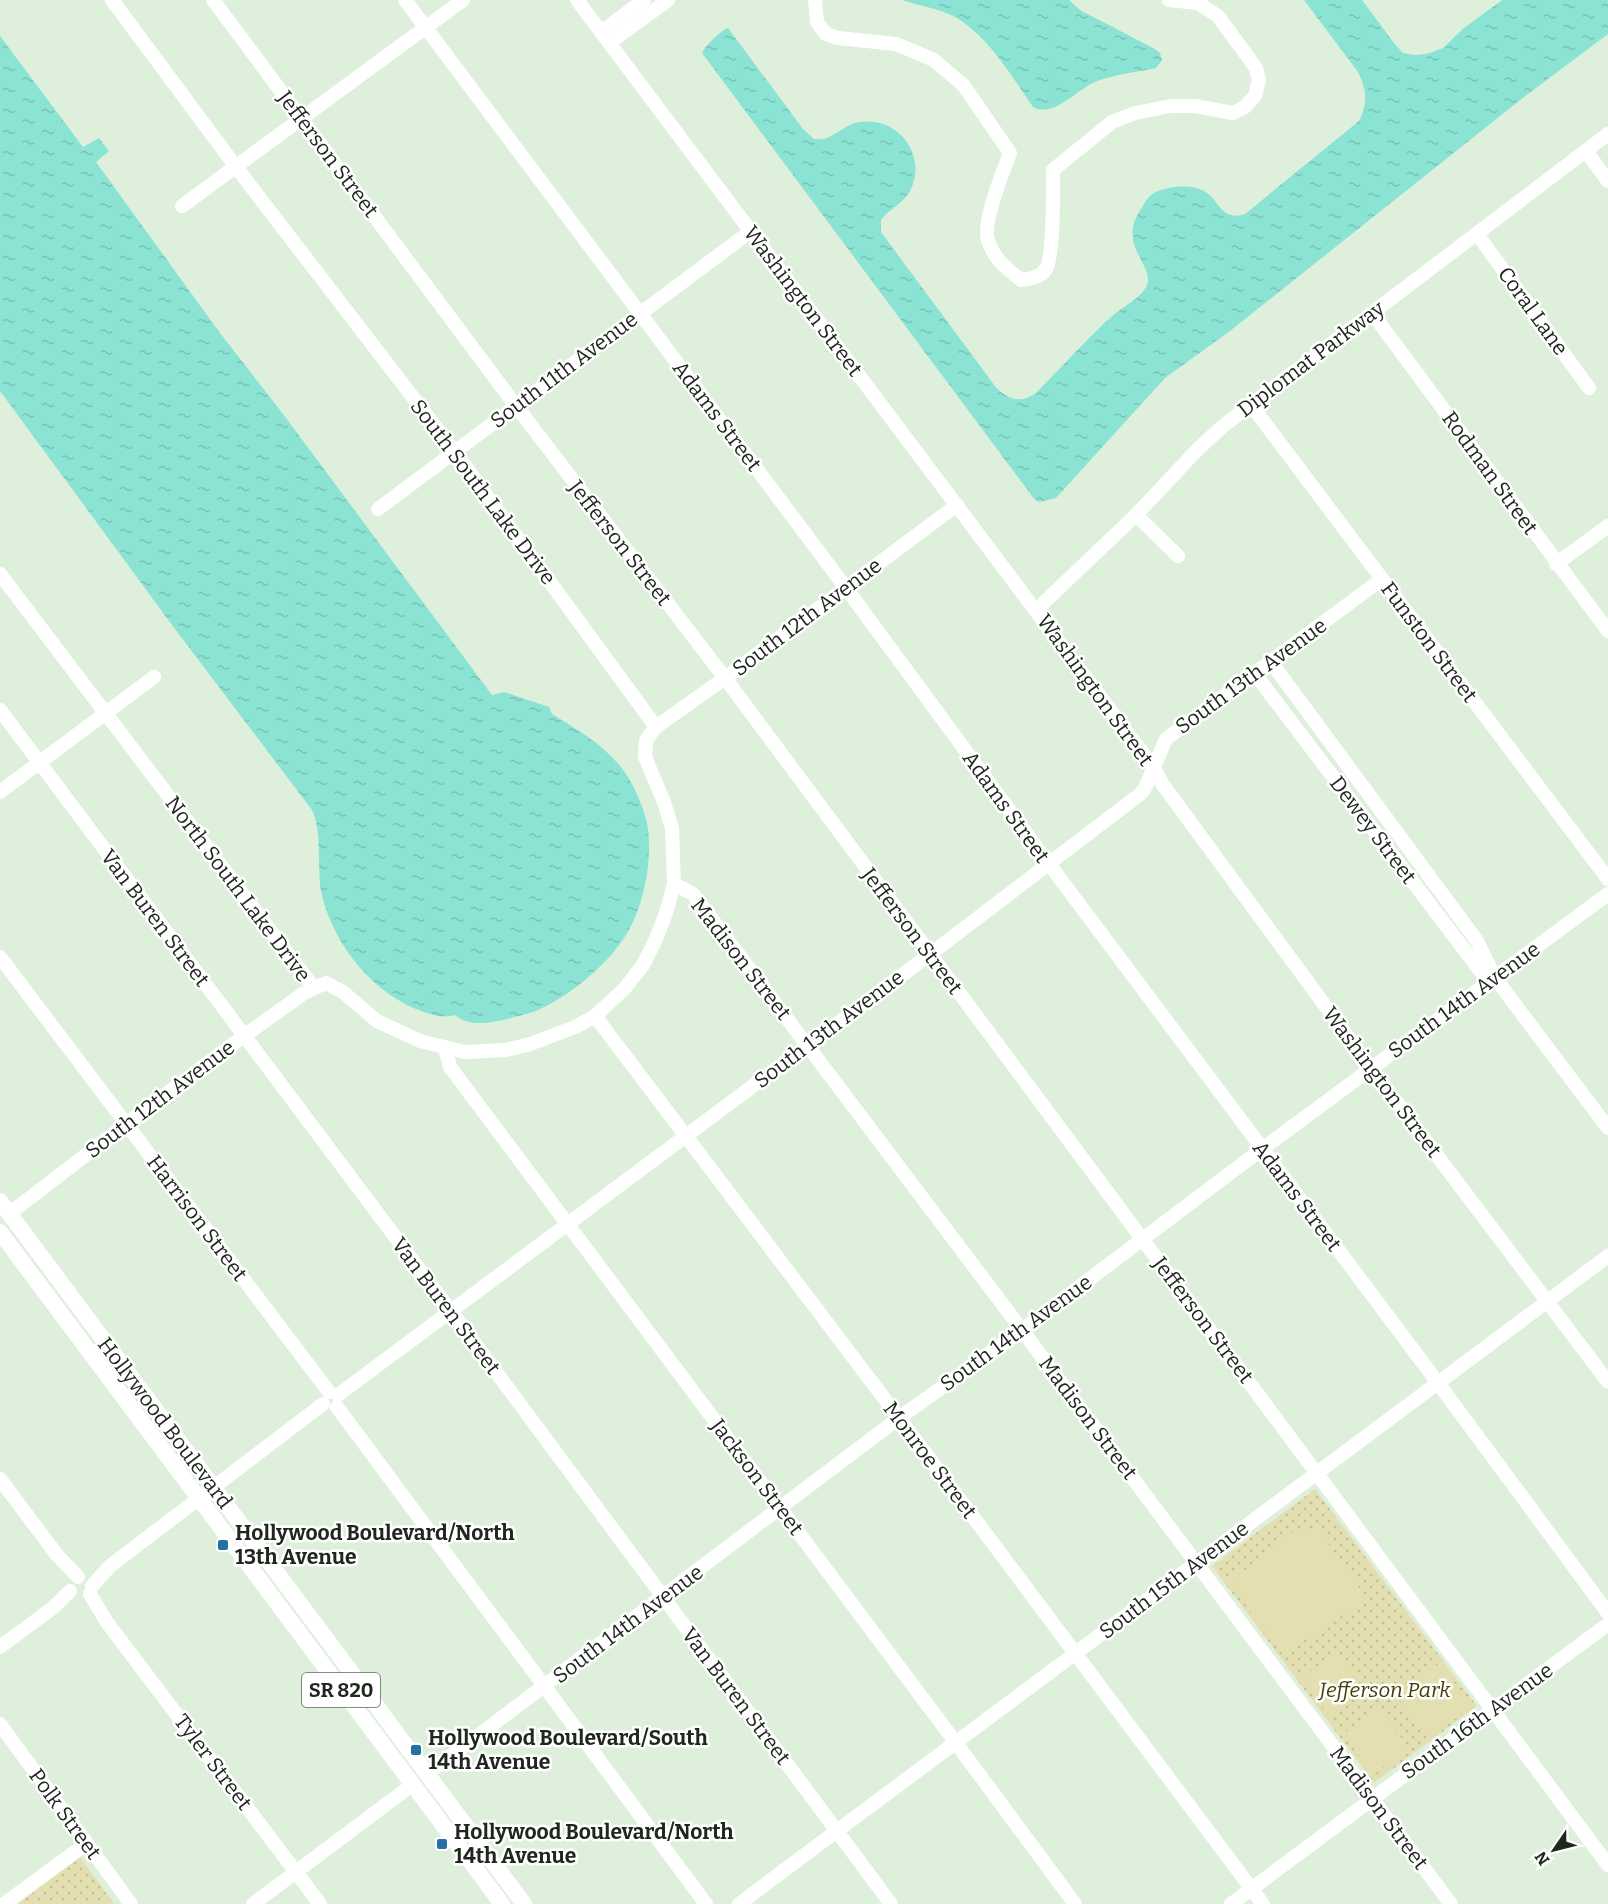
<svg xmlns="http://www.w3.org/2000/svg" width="1608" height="1904" font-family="Bitter,serif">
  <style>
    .green { fill: url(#green-dots) }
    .pitch { fill: #e4dfb0 }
    .water { fill: url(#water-ripples) }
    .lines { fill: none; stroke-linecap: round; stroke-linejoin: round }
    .minor { stroke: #fff; stroke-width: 14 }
    .major { stroke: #fff; stroke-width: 16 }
    .poi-dot { fill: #2472a5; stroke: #fff; stroke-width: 2 }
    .labels { text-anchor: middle; stroke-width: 5; stroke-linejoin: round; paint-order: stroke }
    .shield { fill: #fff; stroke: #636862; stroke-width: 1.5 }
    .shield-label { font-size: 20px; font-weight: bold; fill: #20271f }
    .street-label { font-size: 21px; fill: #20271f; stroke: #fff }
    .poi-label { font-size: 21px; font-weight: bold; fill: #20271f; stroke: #fff; text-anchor: start }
    .park-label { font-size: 21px; font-style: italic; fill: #453e07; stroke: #fff }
  </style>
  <defs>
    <pattern id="green-dots" width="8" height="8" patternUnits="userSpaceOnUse" patternTransform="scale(1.5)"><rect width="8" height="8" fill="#e4dfb0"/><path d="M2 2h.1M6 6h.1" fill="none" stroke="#c3bf97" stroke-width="1.8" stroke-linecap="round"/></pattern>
    <pattern id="water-ripples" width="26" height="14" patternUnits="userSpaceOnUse" patternTransform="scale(1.5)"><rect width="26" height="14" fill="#8be3d4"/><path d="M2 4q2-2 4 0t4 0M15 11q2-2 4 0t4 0" fill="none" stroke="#78c3b6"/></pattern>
  </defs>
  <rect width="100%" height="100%" fill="#def0dc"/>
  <g class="green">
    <polygon points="1315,1489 1477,1706 1374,1783 1212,1566"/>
    <polygon points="80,1857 114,1904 18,1904"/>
  </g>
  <g class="pitch">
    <polygon points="1302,1526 1319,1530 1367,1599 1283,1655 1229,1582"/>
    <polygon points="1336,1652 1364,1689 1329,1715 1301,1678"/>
    <polygon points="1440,1663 1472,1706 1428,1739 1396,1695"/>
    <polygon points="1378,1707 1409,1748 1373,1775 1343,1734"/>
  </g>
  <g class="water">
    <path d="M902 0H1069L1080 10 1155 49 1160 53 1162 60 1156 68C1137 72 1118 74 1100 80 1079 86 1055 119 1033 107 1011 75 989 37 955 17 939 8 919 6 902 0Z"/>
    <path d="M1304 0H1362L1394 43 1403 53 1415 55 1427 54 1443 48 1464 28 1502 0H1608V34L1524 97 1230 331 1165 378 1056 498 1039 502 1035 500 702 53C705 46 720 31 728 28L803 129 814 139C832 142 843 124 860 122 899 116 928 156 910 191 904 203 889 209 881 220V232L995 386C1007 400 1021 404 1036 393 1061 368 1084 342 1110 318 1121 307 1140 300 1147 285 1155 266 1116 244 1141 209 1145 202 1149 195 1156 192 1170 186 1190 184 1204 191 1220 200 1221 222 1245 214L1359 121C1368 103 1367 90 1358 72Z"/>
    <path d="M0 36 83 147 99 138 109 151 96 162 220 333 283 414 492 695 504 692 549 707 552 714C579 731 608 747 626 774 634 786 642 804 646 819 655 853 644 909 624 938 606 966 565 1000 533 1012 525 1015 516 1016 507 1019 490 1023 469 1027 455 1015 443 1018 435 1016 424 1012 374 995 335 947 322 896 316 870 323 832 312 810L175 629 0 391Z"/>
  </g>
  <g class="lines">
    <g class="minor">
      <polyline points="112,0 236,167 455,452 656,727"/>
      <polyline points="213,0 516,406 725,678 1608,1865"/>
      <polyline points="405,0 846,588 1049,864 1438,1383 1608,1613"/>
      <polyline points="577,0 1153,767 1163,785 1371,1068 1608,1382"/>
      <path d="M815 0 817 22 826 34 838 38 896 44 934 60 964 86 1010 153C1003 172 982 222 988 240 993 258 1007 269 1021 280 1030 279 1040 278 1046 269 1054 255 1053 189 1053 170L1112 122 1135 113 1171 106H1195L1233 113 1245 107 1255 96 1259 80 1256 68 1218 16 1198 3 1169 0"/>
      <polyline points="601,32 644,0"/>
      <polyline points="609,43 668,0"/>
      <polyline points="1586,151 1608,181"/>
      <polyline points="182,206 463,0"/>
      <polyline points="1477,234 1589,388"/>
      <polyline points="1372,313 1608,631"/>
      <polyline points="1251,405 1608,879"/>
      <polyline points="378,509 751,231"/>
      <polyline points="1136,515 1178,556"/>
      <polyline points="1556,564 1608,526"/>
      <polyline points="0,574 314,988"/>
      <polyline points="1036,610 1136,515 1197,450 1223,426 1608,134"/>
      <polyline points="1271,662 1477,941 1495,978 1608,1128"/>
      <polyline points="1255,674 1485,977 1495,978"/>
      <polyline points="0,710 450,1310 891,1904"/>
      <polyline points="0,792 154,677"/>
      <polyline points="674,884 693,894 1022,1330 1451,1904"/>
      <polyline points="0,957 329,1392"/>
      <polyline points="595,1016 899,1418 1263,1904"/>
      <polyline points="445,1048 450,1067 956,1743 1075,1904"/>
      <polyline points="9,1214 126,1124 244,1036 304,993 326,983 343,992 377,1021 420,1041 465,1052 506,1050 530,1044 575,1027 595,1016 625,988 643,965 656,939 666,913 674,884 672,828 664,802 645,757 646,740 656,727 725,678 957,505"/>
      <polyline points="338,1395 929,955 1139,795 1144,790 1166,739 1382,579"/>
      <polyline points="337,1407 706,1904"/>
      <polyline points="0,1479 57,1555 78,1577"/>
      <polyline points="92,1586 110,1566 323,1404"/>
      <polyline points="90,1594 106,1621 320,1904"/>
      <polyline points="0,1647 54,1607 70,1591"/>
      <polyline points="0,1724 131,1904"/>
      <polyline points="427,1774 899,1418 1022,1330 1262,1149 1608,894"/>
      <polyline points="4,1904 86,1844"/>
      <polyline points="253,1904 412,1785"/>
      <polyline points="739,1904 1608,1256"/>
      <polyline points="1231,1904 1608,1624"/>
    </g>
    <g class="major">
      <polyline points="0,1201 524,1904"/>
      <polyline points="0,1232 502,1904"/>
    </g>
  </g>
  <g class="poi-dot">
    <rect x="217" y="1539" width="12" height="12" rx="3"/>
    <rect x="410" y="1744" width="12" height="12" rx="3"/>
    <rect x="436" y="1838" width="12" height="12" rx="3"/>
  </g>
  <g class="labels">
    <rect class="shield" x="302" y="1673" width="78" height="34" rx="4.5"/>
    <g class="shield-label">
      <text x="341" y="1697">SR 820</text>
    </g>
    <g class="street-label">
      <text transform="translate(328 154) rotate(53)" y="7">Jefferson Street</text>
      <text transform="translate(803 301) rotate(53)" y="7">Washington Street</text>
      <text transform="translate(1533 311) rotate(54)" y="7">Coral Lane</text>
      <text transform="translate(1311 359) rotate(-37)" y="7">Diplomat Parkway</text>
      <text transform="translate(564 370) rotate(-37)" y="7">South 11th Avenue</text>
      <text transform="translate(717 416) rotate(53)" y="7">Adams Street</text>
      <text transform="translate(1490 473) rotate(54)" y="7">Rodman Street</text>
      <text transform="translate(483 492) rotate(53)" y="7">South South Lake Drive</text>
      <text transform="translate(620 543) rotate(52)" y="7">Jefferson Street</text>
      <text transform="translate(807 617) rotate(-37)" y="7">South 12th Avenue</text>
      <text transform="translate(1429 642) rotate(53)" y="7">Funston Street</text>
      <text transform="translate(1251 676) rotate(-36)" y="7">South 13th Avenue</text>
      <text transform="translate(1095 690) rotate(54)" y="7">Washington Street</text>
      <text transform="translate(1006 807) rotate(54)" y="7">Adams Street</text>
      <text transform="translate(1373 830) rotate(53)" y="7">Dewey Street</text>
      <text transform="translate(238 889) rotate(53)" y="7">North South Lake Drive</text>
      <text transform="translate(155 918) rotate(53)" y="7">Van Buren Street</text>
      <text transform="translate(912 931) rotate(53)" y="7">Jefferson Street</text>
      <text transform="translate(741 959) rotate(52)" y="7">Madison Street</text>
      <text transform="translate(1464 1000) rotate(-36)" y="7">South 14th Avenue</text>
      <text transform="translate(829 1029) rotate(-37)" y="7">South 13th Avenue</text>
      <text transform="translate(1382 1082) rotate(53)" y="7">Washington Street</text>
      <text transform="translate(160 1099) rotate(-37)" y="7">South 12th Avenue</text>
      <text transform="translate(1297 1196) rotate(53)" y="7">Adams Street</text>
      <text transform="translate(197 1218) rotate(53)" y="7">Harrison Street</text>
      <text transform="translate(446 1306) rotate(53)" y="7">Van Buren Street</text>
      <text transform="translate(1203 1320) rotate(53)" y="7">Jefferson Street</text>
      <text transform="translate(1016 1333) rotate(-36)" y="7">South 14th Avenue</text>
      <text transform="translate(1088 1418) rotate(53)" y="7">Madison Street</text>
      <text transform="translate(165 1423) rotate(53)" y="7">Hollywood Boulevard</text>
      <text transform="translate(930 1460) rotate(53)" y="7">Monroe Street</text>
      <text transform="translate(757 1477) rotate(53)" y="7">Jackson Street</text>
      <text transform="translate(1174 1580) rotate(-37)" y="7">South 15th Avenue</text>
      <text transform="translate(628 1624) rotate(-37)" y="7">South 14th Avenue</text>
      <text transform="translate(736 1696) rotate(53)" y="7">Van Buren Street</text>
      <text transform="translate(1477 1721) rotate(-36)" y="7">South 16th Avenue</text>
      <text transform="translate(213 1762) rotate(53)" y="7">Tyler Street</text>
      <text transform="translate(1379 1808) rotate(53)" y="7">Madison Street</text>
      <text transform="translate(65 1814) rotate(54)" y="7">Polk Street</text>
    </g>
    <g class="poi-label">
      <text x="235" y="1540">Hollywood Boulevard/North<tspan x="235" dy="24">13th Avenue</tspan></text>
      <text x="428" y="1745">Hollywood Boulevard/South<tspan x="428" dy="24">14th Avenue</tspan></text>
      <text x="454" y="1839">Hollywood Boulevard/North<tspan x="454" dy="24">14th Avenue</tspan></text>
    </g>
    <g class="park-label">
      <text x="1385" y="1697">Jefferson Park</text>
    </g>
  </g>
  <g transform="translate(1554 1850) rotate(235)" stroke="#ffffff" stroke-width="4.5" paint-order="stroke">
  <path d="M0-4.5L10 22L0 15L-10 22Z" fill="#20271f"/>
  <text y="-9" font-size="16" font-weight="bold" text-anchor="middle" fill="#20271f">N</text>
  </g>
</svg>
